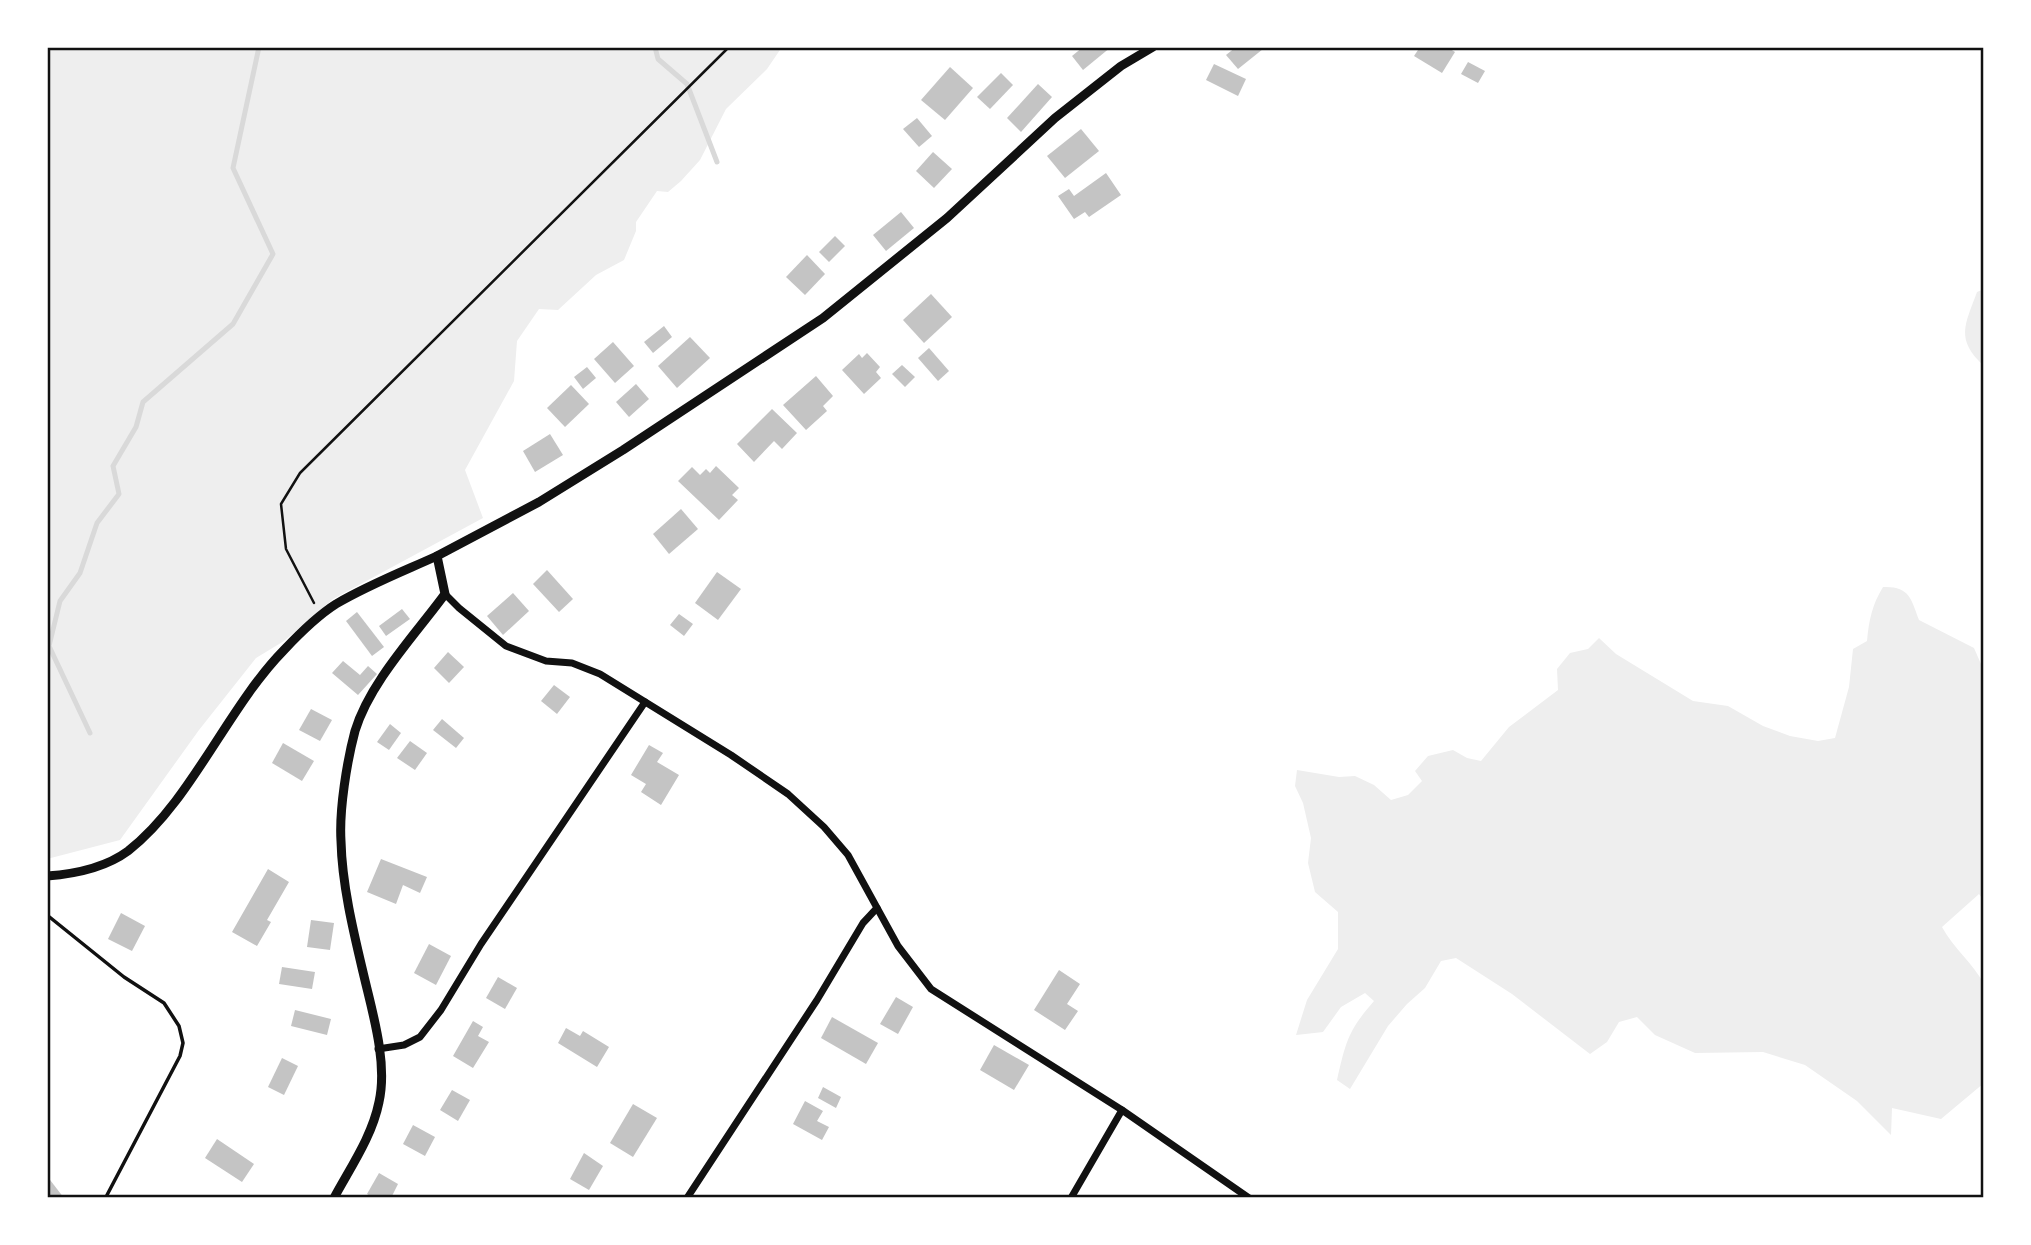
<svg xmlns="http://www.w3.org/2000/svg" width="2031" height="1245" font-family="'Sofia Sans Condensed',sans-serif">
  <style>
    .green { fill: #eee }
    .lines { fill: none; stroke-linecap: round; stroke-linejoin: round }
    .stream { stroke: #d9d9d9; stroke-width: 5 }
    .building { fill: #c4c4c4 }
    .path { stroke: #111; stroke-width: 2.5 }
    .service { stroke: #111; stroke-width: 3.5 }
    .minor { stroke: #111; stroke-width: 7 }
    .tertiary { stroke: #111; stroke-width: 9 }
    .neatline { fill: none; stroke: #111; stroke-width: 2.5 }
  </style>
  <rect width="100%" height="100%" fill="#fff"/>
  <g class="green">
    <polygon points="47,47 782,47 767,69 726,109 700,160 681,181 668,192 657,191 636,222 636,231 624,260 596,275 558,310 539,309 517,341 514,381 465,470 483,518 333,599 284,641 256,658 199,730 120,840 47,859"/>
    <path d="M1984 289V366C1955 339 1965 325 1977 292Z"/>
    <path d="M1883 587C1909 586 1911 598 1919 620L1974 648 1984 671V901L1979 894 1942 927C1953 948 1973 963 1984 984V1083L1941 1119 1892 1108 1891 1135 1857 1101 1805 1065 1763 1052 1695 1053 1655 1035 1637 1017 1619 1022 1607 1042 1590 1054 1512 994 1456 958 1441 961 1425 988 1407 1004 1388 1026 1350 1089 1337 1080C1346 1041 1348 1031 1374 1001L1365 993 1341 1007 1323 1032 1296 1035 1307 1000 1338 949V912L1315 892 1308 863 1311 838 1303 803 1295 786 1297 770 1339 777 1355 776 1374 785 1391 800 1408 795 1422 781 1415 771 1428 756 1453 750 1467 758 1481 761 1509 727 1558 690 1557 669 1570 653 1588 649 1599 638 1616 654 1693 701 1728 706 1763 726 1790 736 1818 741 1835 738 1849 687 1853 649 1867 641C1869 620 1872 605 1883 587Z"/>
  </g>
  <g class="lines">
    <g class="stream">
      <polyline points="655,47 658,59 687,84 717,162"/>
      <polyline points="90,733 49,646 60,601 80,573 97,523 119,494 113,466 136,427 143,402 233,324 273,254 233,168 259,47"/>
    </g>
  </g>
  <g class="building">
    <polygon points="1083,47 1111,47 1083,70 1072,56"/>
    <polygon points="1236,47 1262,47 1263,49 1238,69 1226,55"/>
    <polygon points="1420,47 1447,47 1455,52 1442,73 1414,56"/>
    <polygon points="1468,62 1485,71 1478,83 1461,74"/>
    <polygon points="1214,64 1246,79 1238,96 1206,80"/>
    <polygon points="950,67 973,88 945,120 921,100"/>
    <polygon points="1001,73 1013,85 990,109 977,97"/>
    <polygon points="1038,84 1052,97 1021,132 1007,118"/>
    <polygon points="917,118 932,136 919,147 903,129"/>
    <polygon points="1081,129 1099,151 1065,178 1047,156"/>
    <polygon points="933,152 952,169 934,188 916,171"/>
    <polygon points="1106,173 1121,195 1089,217 1085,212 1074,219 1058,196 1069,189 1074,196"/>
    <polygon points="901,212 914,228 886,251 873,235"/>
    <polygon points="835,236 845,246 829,262 819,252"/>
    <polygon points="807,255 825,274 805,295 786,277"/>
    <polygon points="931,294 952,317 924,343 903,320"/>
    <polygon points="664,326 672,337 653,353 644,342"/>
    <polygon points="690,337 710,358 677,388 658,366"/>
    <polygon points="613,342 634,366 615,383 594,359"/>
    <polygon points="929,348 949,371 938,381 918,358"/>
    <polygon points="867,353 880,367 876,372 881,378 864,394 842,370 859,354 862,358"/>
    <polygon points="902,365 915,377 905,387 892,374"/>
    <polygon points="587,367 596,378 583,389 574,377"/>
    <polygon points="816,376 833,396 823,406 827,411 806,430 783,405"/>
    <polygon points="636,384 649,399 629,417 616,402"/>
    <polygon points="571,385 589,404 565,427 547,408"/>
    <polygon points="772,409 797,433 782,449 774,441 754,462 737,444"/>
    <polygon points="550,434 563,455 535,472 523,451"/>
    <polygon points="716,466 739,488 732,495 738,500 719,520 678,481 692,467 700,475 706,469 710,473"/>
    <polygon points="681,509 698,529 669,554 653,534"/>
    <polygon points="547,570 573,599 559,612 533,584"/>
    <polygon points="717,572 741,589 718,620 695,603"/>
    <polygon points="513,593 529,611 503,635 487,616"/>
    <polygon points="402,609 410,619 386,636 379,626"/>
    <polygon points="357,612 384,647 372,656 346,621"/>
    <polygon points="679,614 693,624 684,636 670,625"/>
    <polygon points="448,652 464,667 449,683 434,668"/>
    <polygon points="343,661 360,675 368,666 377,674 358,695 332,673"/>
    <polygon points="554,685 570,697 557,714 541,701"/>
    <polygon points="311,709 332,720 320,741 299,730"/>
    <polygon points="442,719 464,738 456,748 433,730"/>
    <polygon points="390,724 401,733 389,750 377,742"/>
    <polygon points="410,741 427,753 415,770 397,758"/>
    <polygon points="283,743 314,761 302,781 272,763"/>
    <polygon points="649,745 663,753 657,762 679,775 661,805 641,792 646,784 631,775"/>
    <polygon points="381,859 427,877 420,893 403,885 396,904 367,892"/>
    <polygon points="268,869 289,882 267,920 271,922 257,946 232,932"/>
    <polygon points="121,913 145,926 132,951 108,939"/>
    <polygon points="311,920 334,923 330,950 307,947"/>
    <polygon points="429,944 451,956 436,985 414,973"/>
    <polygon points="282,967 315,972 312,989 279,984"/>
    <polygon points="1059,970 1080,984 1067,1004 1078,1011 1065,1030 1034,1010"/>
    <polygon points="498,977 517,988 505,1009 486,998"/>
    <polygon points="896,997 913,1007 898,1034 880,1024"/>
    <polygon points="295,1010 331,1019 327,1035 291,1026"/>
    <polygon points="832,1017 878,1043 866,1064 821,1038"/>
    <polygon points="473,1021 483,1027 478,1036 489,1042 473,1068 453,1056"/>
    <polygon points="566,1028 580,1036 583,1031 609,1047 597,1067 558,1043"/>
    <polygon points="994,1045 1029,1065 1014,1090 980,1070"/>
    <polygon points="282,1058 298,1066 284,1095 268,1087"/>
    <polygon points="823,1087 841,1097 836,1108 818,1098"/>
    <polygon points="452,1090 470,1100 458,1121 440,1110"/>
    <polygon points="805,1101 823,1111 817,1121 829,1127 822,1140 793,1124"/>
    <polygon points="633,1104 657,1118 633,1157 610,1143"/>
    <polygon points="413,1125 435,1137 425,1156 403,1144"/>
    <polygon points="217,1139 254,1164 242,1182 205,1158"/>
    <polygon points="584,1153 603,1166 589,1190 570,1179"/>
    <polygon points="379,1173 398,1184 391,1198 373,1198 367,1194"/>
    <polygon points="47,1176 64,1198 47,1198"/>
  </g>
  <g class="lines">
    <polyline class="path" points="314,603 286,549 281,504 300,473 729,47"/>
    <polyline class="service" points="47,915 124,977 164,1003 179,1026 183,1043 180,1056 107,1195"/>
    <g class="minor">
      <polyline points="445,594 459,608 506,646 546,661 572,663 600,674 731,755 788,794 824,827 848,855 898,946 931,989 1122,1110 1249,1198"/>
      <polyline points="378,1049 404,1045 420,1037 441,1010 481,944 645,702"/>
      <polyline points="687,1198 817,1000 863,923 877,908"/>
      <polyline points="1071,1198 1122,1110"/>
    </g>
    <g class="tertiary">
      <path d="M47 876C75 874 105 868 128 851 191 802 227 708 284 650 300 633 317 616 336 604 368 585 404 571 437 556"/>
      <path d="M334 1198C350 1168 372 1137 379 1102 388 1062 372 1011 363 972 353 930 342 884 341 841 339 810 347 761 355 731 370 682 415 635 445 594L437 556 539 502 623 450 823 318 947 218 1055 118 1121 66 1153 47"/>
    </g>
  </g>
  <rect width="2031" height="1245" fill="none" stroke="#ffffff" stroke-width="98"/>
  <rect x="49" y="49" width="1933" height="1147" class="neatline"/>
</svg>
